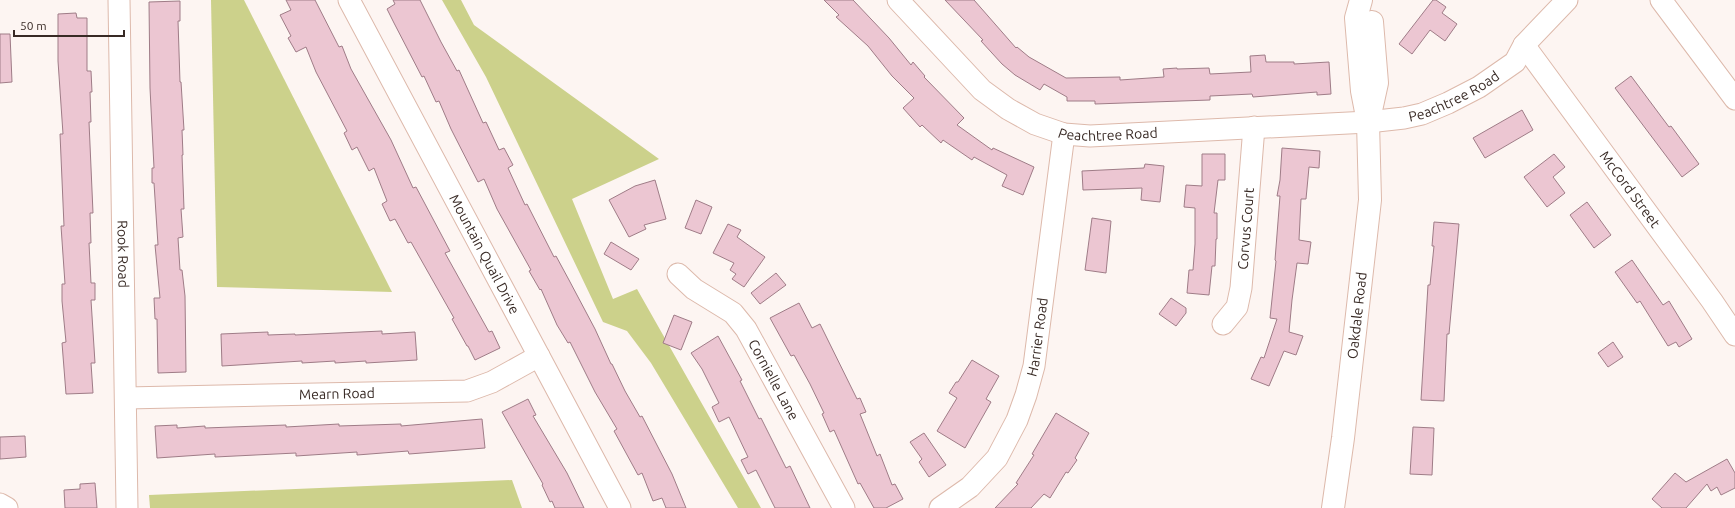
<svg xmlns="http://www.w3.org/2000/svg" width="1735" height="508" font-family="Ubuntu,sans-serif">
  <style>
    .green { fill: #ccd18b }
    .building { fill: #ecc6d2; stroke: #9f7c87 }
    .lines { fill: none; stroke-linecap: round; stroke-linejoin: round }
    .minor-casing { stroke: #ddb9ab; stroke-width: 23 }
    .major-casing { stroke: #ddb9ab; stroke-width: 24 }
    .minor { stroke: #fff; stroke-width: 21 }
    .major { stroke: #fff; stroke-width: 22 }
    .labels { text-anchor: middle; stroke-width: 3; stroke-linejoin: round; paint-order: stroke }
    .street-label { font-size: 14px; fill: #382a25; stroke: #fdf5f2 }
  </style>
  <rect width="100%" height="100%" fill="#fdf5f2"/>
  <g class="green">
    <polygon points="211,0 244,0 392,292 217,287"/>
    <polygon points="442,0 461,0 474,25 659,159 572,199 613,299 637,289 761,508 738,508 651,363 627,331 603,322 486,77"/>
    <polygon points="512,480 522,508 150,508 149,495"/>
  </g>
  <g class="building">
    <polygon points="286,0 315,0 339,47 342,46 351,69 391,140 413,188 416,187 450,251 445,253 489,332 492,331 500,348 475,360 468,346 467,346 452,319 454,318 411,242 408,243 395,219 390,221 382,204 387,201 374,168 369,171 357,147 352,150 344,133 347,131 316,72 306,47 296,52 288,38 291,36 280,15 291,10"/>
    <polygon points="393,0 420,0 441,42 457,71 459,70 483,123 486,122 499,150 504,148 513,165 508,168 525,205 527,204 554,257 556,256 569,280 595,329 611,364 612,364 625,391 640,417 642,416 658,447 672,474 686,508 666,508 662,498 653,501 642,473 638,475 614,431 617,429 595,392 570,342 568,343 557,325 541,289 540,290 529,271 531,270 497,209 484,179 478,182 451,129 439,101 436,102 424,76 422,77 394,23 387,9 395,4"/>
    <polygon points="824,0 853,0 889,38 911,65 913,62 925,76 924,77 964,118 957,125 992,150 993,148 1034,167 1023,195 1002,186 1007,175 974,157 972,160 943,140 941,143 922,125 920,127 903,108 914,98 892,76 868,46 836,17 839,15"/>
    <polygon points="945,0 974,0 1016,48 1017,47 1029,57 1066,78 1120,77 1120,80 1164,77 1163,69 1177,68 1177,69 1209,68 1210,74 1251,72 1250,56 1265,55 1266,62 1294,62 1294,64 1329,62 1331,94 1317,95 1317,92 1253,97 1252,94 1210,96 1210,100 1095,104 1095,101 1067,101 1067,97 1044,84 1040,90 1015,75 1002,64 981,41 983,40"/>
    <polygon points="1433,0 1436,0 1446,7 1442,13 1457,24 1445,41 1430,30 1412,54 1399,44"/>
    <polygon points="180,1 180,21 178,21 180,82 181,82 184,130 182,130 183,155 182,155 184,209 181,209 183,237 178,238 180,270 182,270 185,296 186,372 158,373 157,319 155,319 154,298 160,298 155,245 158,245 154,183 152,183 152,168 154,168 150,88 149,2"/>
    <polygon points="76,13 77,18 87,18 87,71 91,71 92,92 90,92 91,122 89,122 93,213 90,213 91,243 89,243 91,283 95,283 95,300 91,300 95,363 91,363 93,393 66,394 62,343 66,342 62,301 62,284 65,284 61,226 64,226 60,134 63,134 58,61 58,14"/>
    <polygon points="0,34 10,34 12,82 0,83"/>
    <polygon points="1631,76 1669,127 1671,126 1699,164 1682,177 1615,88"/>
    <polygon points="1522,110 1533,130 1485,158 1473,138"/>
    <polygon points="1282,148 1320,151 1319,168 1309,167 1306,199 1301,199 1299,240 1311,242 1308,264 1297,263 1292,300 1289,332 1303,336 1296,355 1284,351 1269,386 1251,379 1261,357 1264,358 1277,319 1270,318 1276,261 1275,260 1280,196 1277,196 1280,180"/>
    <polygon points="1202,154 1225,154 1225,180 1218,180 1214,213 1217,213 1217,239 1216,239 1215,266 1212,266 1209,295 1187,293 1189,270 1193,270 1195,244 1195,208 1184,207 1186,185 1202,186"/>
    <polygon points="1554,154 1565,167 1553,177 1565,193 1547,207 1524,177"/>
    <polygon points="1145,164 1164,166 1160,202 1141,200 1142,188 1083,190 1082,171 1144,168"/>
    <polygon points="655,180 666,219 644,225 646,229 629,237 609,200 635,186"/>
    <polygon points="696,200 712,207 701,234 685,228"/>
    <polygon points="1587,202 1611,235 1594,248 1570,215"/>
    <polygon points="1092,218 1111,221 1106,273 1085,270"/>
    <polygon points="1434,222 1459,224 1449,334 1447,334 1444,401 1421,400 1428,285 1430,285 1434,246 1432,246"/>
    <polygon points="728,224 741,230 737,237 765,257 744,287 732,279 736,274 730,270 734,263 713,253"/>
    <polygon points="611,242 639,259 631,270 604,254"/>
    <polygon points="1632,260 1663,305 1669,301 1692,339 1679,347 1676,342 1668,346 1640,301 1637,303 1615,272"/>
    <polygon points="776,273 786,285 760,304 751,293"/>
    <polygon points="1171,298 1186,308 1186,313 1176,326 1159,314"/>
    <polygon points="799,303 812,328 820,324 857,399 860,398 866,412 860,414 877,456 880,454 892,485 895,484 903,499 886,508 874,508 860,483 858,484 834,430 830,432 822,414 824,413 810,384 794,355 791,356 770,318"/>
    <polygon points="674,315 692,322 681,350 663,343"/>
    <polygon points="382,331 382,334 415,332 417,360 366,363 366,361 335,363 335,361 302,363 302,361 222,366 221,334 268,332 268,335 295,334 295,335"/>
    <polygon points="718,336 742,380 740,381 759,419 761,418 786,468 790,466 810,508 775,508 756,470 748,474 741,460 748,457 729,417 719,422 712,407 719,403 702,369 691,353"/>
    <polygon points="1613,342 1623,357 1608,367 1598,353"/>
    <polygon points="972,360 999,376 986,399 991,402 965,448 937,431 957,398 949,393 956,382 958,382"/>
    <polygon points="528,399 536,415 533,416 567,473 584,508 555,508 552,501 550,502 542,485 543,484 502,412"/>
    <polygon points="1056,413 1089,433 1075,458 1077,460 1068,473 1066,472 1050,498 1044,494 1031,508 995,508 1018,484 1016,483 1034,455 1032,454"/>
    <polygon points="482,419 485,448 409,454 408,451 357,455 357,452 296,456 296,453 215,457 215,454 157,458 155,426 177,425 177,428 205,426 205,428 286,425 286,427 339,424 339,426 401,424 401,426"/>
    <polygon points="1413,427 1434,428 1432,475 1410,474"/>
    <polygon points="924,433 946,465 929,477 919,462 922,459 910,442"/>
    <polygon points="25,436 26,457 0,459 0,437"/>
    <polygon points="1727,459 1735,473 1735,488 1721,495 1717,487 1711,491 1707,484 1686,508 1662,508 1652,499 1675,473 1686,482"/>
    <polygon points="95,483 97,508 65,508 64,490 80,489 80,484"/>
  </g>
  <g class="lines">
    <defs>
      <g id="minor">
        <path id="s1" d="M119 0 127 508"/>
        <path id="s2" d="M349 0 620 508"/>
        <path id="s3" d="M898 0 982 90 1008 109 1035 124 1064 134 1090 136 1368 122 1404 118 1422 114 1448 103 1479 87 1515 62 1524 45 1567 0"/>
        <polyline points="1661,0 1735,99"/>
        <path id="s4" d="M1524 45 1712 301 1735 335"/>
        <path id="s5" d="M678 274 694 289 733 313 746 329 844 508"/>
        <path id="s6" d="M1223 324 1237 307 1241 288 1254 127"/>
        <path id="s7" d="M126 398 467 391 492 382 539 356"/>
        <polyline points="0,504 7,508"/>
        <path id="s8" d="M940 508 970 487 997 458 1017 420 1026 395 1034 366 1064 134"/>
      </g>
      <g id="major">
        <polyline points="1370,115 1377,83 1372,22"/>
        <path id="s9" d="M1333 508 1343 438 1370 200 1368 122 1362 91 1356 18 1361 0"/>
      </g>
    </defs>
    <use href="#minor" class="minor-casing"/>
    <use href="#major" class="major-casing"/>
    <use href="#minor" class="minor"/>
    <use href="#major" class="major"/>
  </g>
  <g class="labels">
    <g class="street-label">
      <text dy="5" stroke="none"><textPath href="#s3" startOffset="612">Peachtree Road</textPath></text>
      <text dy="5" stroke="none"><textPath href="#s3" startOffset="261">Peachtree Road</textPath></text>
      <text dy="5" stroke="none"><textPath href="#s4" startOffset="179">McCord Street</textPath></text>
      <text dy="5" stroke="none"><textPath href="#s6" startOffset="101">Corvus Court</textPath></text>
      <text dy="5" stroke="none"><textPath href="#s1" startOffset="254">Rook Road</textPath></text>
      <text dy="5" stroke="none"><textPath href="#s2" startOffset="288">Mountain Quail Drive</textPath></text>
      <text dy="5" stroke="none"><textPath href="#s9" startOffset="194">Oakdale Road</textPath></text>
      <text dy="5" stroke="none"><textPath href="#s8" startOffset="205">Harrier Road</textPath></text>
      <text dy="5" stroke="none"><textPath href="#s5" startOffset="146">Cornielle Lane</textPath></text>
      <text dy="5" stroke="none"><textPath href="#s7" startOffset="211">Mearn Road</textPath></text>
    </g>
  </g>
  <path d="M14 30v6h110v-6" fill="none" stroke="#382a25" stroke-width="2"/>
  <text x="20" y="30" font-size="12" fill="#382a25" stroke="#fdf5f2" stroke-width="3" paint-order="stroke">50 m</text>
</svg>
